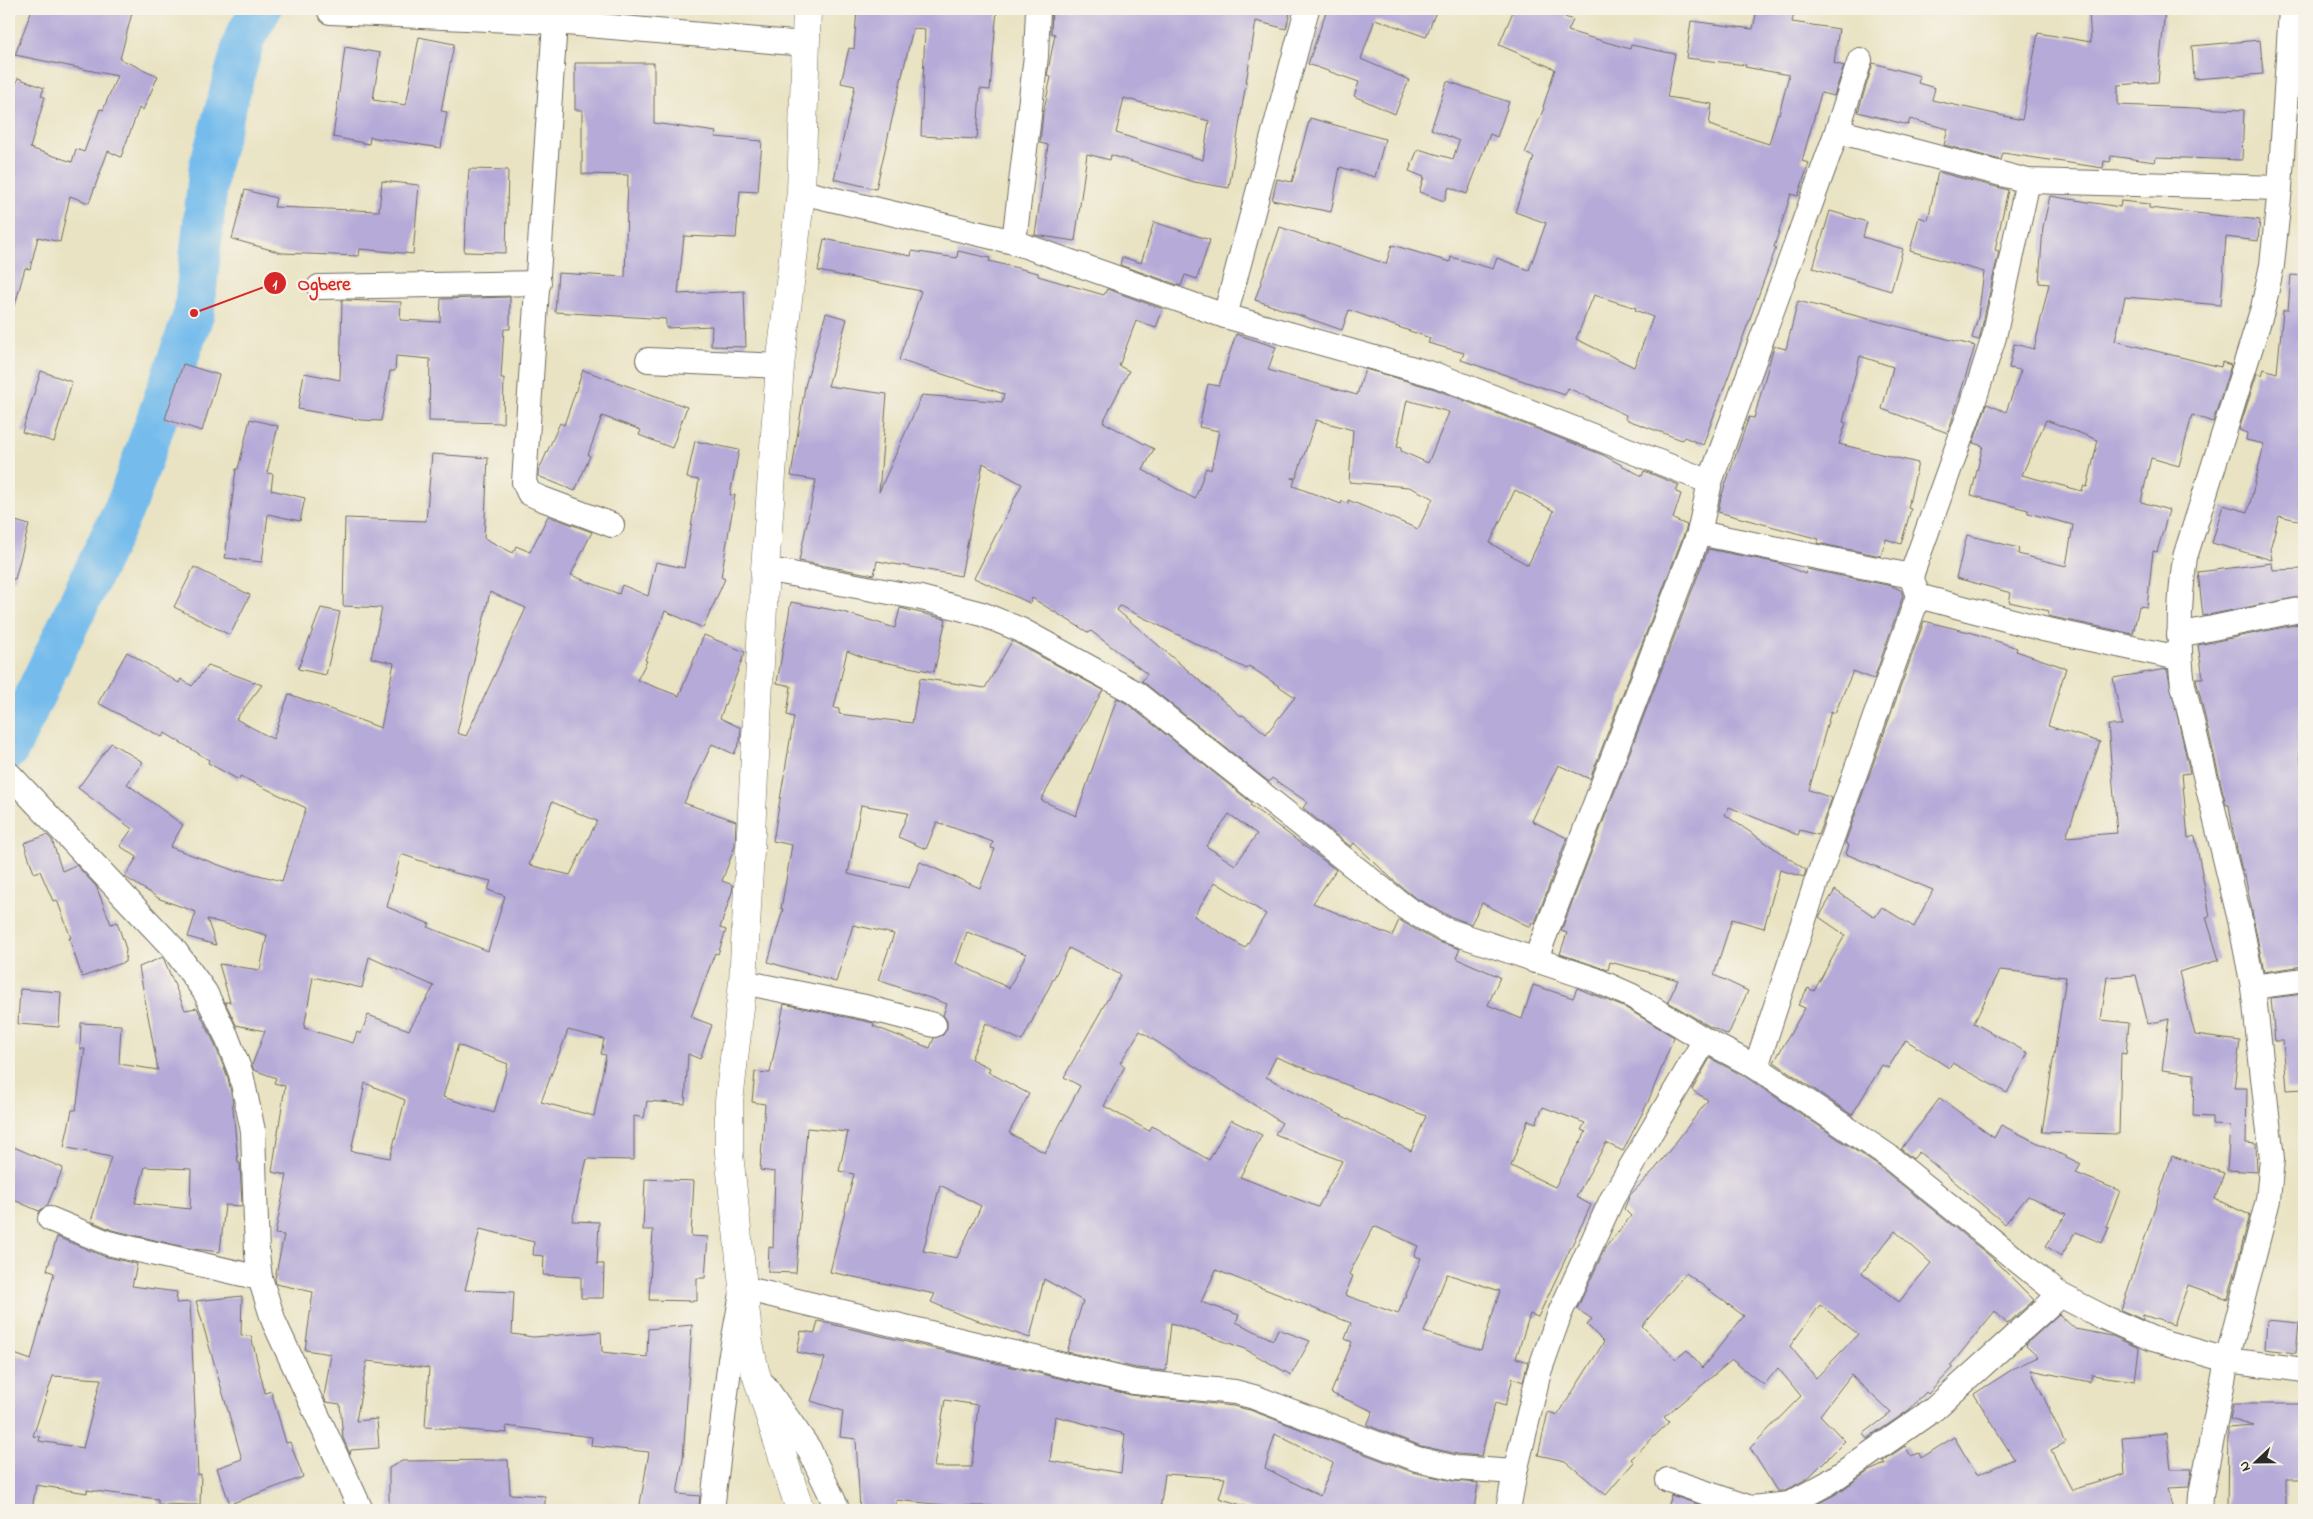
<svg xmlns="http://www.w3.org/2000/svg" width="2313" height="1519" font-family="'Indie Flower',sans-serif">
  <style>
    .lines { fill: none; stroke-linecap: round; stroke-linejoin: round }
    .river { stroke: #74bcec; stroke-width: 41 }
    .building { fill: #b5aad8; fill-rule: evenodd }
    .minor-casing { stroke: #6e6b60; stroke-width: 26 }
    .major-casing { stroke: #6e6b60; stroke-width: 29 }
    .minor { stroke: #fff; stroke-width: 24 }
    .major { stroke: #fff; stroke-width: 28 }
    .leader { fill: none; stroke: #d62828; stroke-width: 2 }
    .callout-dot { fill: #d62828; stroke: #f7f3e8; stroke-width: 2 }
    .mark-label { font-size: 15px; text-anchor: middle; font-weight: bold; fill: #fff }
    .callout-label { font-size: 19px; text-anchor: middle; font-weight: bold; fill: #d62828; stroke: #f7f3e8; stroke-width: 4.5; stroke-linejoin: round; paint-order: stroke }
  </style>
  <rect width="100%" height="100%" fill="#f7f3e8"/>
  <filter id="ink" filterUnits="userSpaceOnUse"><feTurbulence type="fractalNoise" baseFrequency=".02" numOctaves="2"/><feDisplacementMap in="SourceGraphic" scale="10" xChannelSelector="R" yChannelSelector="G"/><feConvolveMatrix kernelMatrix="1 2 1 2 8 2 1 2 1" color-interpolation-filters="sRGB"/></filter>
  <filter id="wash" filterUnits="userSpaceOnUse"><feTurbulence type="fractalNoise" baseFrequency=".0096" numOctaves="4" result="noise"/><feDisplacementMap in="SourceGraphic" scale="20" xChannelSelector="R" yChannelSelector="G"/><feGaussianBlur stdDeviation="1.12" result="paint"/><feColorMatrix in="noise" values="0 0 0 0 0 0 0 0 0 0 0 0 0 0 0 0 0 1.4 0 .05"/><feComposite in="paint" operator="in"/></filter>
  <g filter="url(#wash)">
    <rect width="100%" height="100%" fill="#e9e3c3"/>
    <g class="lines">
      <polyline class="river" points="9,749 128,500 194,313 209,168 245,37 261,9"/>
    </g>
    <g id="blocks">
      <g class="building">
        <polygon points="32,9 133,9 120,59 158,76 143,110 139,108 121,157 108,151 89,203 70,196 60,242 38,237 30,269 25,268 15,305 9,304 9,109 18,78 44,88 41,96 45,97 30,148 72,162 76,149 84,152 100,109 103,110 117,76 15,55"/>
        <polygon points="857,9 997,9 990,90 980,89 977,139 921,136 925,29 913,28 876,189 834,179 855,86 841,83 849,48 854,49"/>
        <path d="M1052 9H1291L1286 29 1256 21 1229 188 1194 182 1111 155 1110 160 1087 154 1075 241 1035 235 1048 145 1040 143 1043 114 1051 77 1047 76 1055 34 1051 33ZM1124 98 1209 121 1203 160 1116 133Z"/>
        <polygon points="1327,9 1437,9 1426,37 1375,19 1361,59 1409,80 1395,114 1354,96 1359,82 1308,64"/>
        <path d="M1514 9H1570L1565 17 1573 20 1568 31 1630 49 1631 45 1675 54 1667 97 1712 104 1709 125 1769 144 1778 113 1779 114 1789 75 1745 67 1746 65 1686 58 1691 21 1753 29 1757 9H1795L1792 22 1839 29 1834 63 1844 66 1834 96 1821 93 1802 161 1809 163 1798 196 1791 194 1774 247 1776 248 1703 445 1684 437 1682 440 1625 419 1626 415 1568 388 1565 395 1461 360 1464 353 1428 343 1430 338 1349 310 1342 330 1255 300 1280 227 1386 264 1392 245 1450 262 1451 257 1493 269 1497 258 1529 270 1546 223 1515 212 1534 157 1525 153 1544 108 1543 107 1555 69 1499 45ZM1594 295 1636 308 1635 310 1653 317 1634 367 1576 339Z"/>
        <polygon points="2125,9 2165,9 2158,82 2118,85 2118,105 2244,110 2242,160 2156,157 2155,162 2111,156 2110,162 2104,161 2103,168 2003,153 2001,160 1944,145 1948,129 1910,119 1908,125 1858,112 1873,63 1920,76 1918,83 1935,88 1932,100 2022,120 2038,33 2091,42 2089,11"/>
        <polygon points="419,37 454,44 441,111 447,112 441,148 370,137 369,144 333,137 345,47 380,53 373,100 406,105"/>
        <polygon points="2260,40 2263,74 2194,79 2192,46"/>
        <polygon points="575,63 654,63 654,123 716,132 715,137 762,141 758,192 740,191 736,238 684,236 678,294 744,291 746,347 711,346 712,326 666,328 666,319 555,312 558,273 625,277 628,175 582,174 582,110 575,110"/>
        <polygon points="1447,81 1509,102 1497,137 1490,134 1467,194 1449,187 1444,201 1419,192 1424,177 1409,171 1418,149 1453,159 1459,141 1431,129"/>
        <polygon points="1310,118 1385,139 1375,177 1340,167 1331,212 1272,200 1277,179 1292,182"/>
        <polygon points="469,169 508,170 506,253 464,252"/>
        <polygon points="1938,172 2008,190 1995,250 1999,251 1979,340 1972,338 1978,317 1984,272 1910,251 1919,217 1928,220"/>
        <polygon points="382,181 419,185 413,254 360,249 359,256 282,253 232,239 245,190 276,198 274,207 379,211"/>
        <path d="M2050 196 2120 207 2121 201 2149 204V208L2260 220 2258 241 2226 237 2221 305 2125 297 2115 341 2221 367 2222 362 2231 365 2213 422 2192 415 2179 466 2151 458 2141 502 2169 510 2157 552 2153 551 2147 607 2139 606 2133 634 2048 616 2049 611 2009 602 2011 593 1956 578 1967 535 2019 548 2018 554 2066 566 2073 525 2028 513V510L1971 495 1983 446 1973 443 1987 404 2006 412 2021 370 2009 368 2014 344 2034 349 2049 284 2039 283 2043 227ZM2046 420 2098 440 2087 487 2084 486 2082 491 2022 475Z"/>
        <polygon points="1830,211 1867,222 1863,237 1903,249 1891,291 1813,268"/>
        <polygon points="1154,222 1210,240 1197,279 1185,275 1181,286 1120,265 1122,257 1141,263"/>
        <path d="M824 239 911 256 912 251 957 258 958 251 990 258 989 261 1038 273V276L1104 295 1107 289 1163 309 1156 328 1136 321 1119 366 1129 371 1103 422 1154 449 1143 470 1195 499 1206 468 1211 470 1219 431 1199 427 1208 384 1219 386 1236 334 1276 347 1268 370 1357 395 1365 369 1435 389 1603 455 1642 476 1644 471 1679 485 1676 492 1681 494 1673 519 1687 525 1686 529 1590 779 1558 765 1532 821 1567 838 1535 923 1532 922 1530 927 1482 903 1471 924 1449 916 1414 897 1392 879 1354 843 1351 847 1303 808 1307 802 1272 778 1269 782 1142 681 1147 674 1091 631 1089 633 1032 598 1030 603 974 578 1022 484 983 463 961 576 877 561 874 575 799 561 816 480 791 476 805 386 826 313 847 319 828 386 887 394 879 492 922 395 1002 402 1004 394 899 360 921 291 818 271ZM1407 400 1449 412 1428 463 1401 451V448L1397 447ZM1316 420 1353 430 1349 482 1409 487 1433 498 1418 529 1348 500V504L1342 501 1341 504 1293 486 1295 479 1291 478H1296ZM1515 490 1554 511 1528 565 1490 543ZM1120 606 1247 669 1249 666 1295 697 1266 734 1243 715 1241 716 1117 610Z"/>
        <polygon points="2291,275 2304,276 2304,511 2302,521 2279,516 2270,549 2272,560 2212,543 2223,505 2248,512 2264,444 2246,440 2247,433 2239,430 2257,373 2262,375 2264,369 2277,373 2283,310 2288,310"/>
        <polygon points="510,297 510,329 504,329 501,378 504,378 503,423 429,421 430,359 396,356 395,371 390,371 381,421 361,420 298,409 304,373 340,380 342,300 401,302 400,320 440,322 441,299"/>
        <polygon points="1798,301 1975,346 1948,433 1882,409 1893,367 1860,356 1843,422 1846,423 1839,444 1918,463 1908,508 1911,509 1901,544 1886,539 1881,556 1817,543 1819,539 1718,512 1721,497 1749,417 1754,418 1774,346 1786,349"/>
        <polygon points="183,364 219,375 202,431 165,419"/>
        <polygon points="583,370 687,407 672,448 639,435 641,430 602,416 588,455 590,456 575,491 538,476 538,472 560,423 564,425"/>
        <polygon points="41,371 72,382 54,442 22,432"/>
        <polygon points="250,419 278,426 267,473 273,474 271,490 305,498 300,521 268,514 262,562 225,558 236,469 238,469"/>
        <path d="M695 441 739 450 730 495H735L721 577 725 579 703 628 665 611 645 660 647 661 637 680 679 696 704 635 745 652 720 718 741 728 740 741 734 754 712 744 684 803 736 821 735 846 722 881 733 885 732 892 720 928 726 930 718 954 715 953 691 1017 712 1025 700 1059 688 1054 685 1104 647 1101 644 1118 634 1116V1160L587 1159 572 1221 599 1222 597 1264H604L603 1298H581V1277L543 1275 544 1256 533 1255 534 1242 480 1229 465 1290 514 1292 512 1334 533 1337 601 1332 602 1352 647 1357 648 1329 692 1325 683 1459 677 1494 700 1496 699 1510H639L649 1452 591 1446 592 1437 506 1426 507 1433 425 1427 429 1368 367 1361 356 1421 377 1419 379 1448 351 1450 350 1454 343 1438 340 1404 326 1402 324 1397 331 1354 305 1350 313 1292 276 1284 275 1278 284 1235 275 1234 287 1175 272 1172 285 1086 274 1083 276 1078 254 1070 252 1065 265 1031 236 1025 225 1002H230L219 964 260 970 267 935 207 919 216 945 188 937 196 912 160 899 125 877 137 857 120 846 132 829 78 788 111 743 143 762 127 784 183 825 170 847 238 872 239 870 282 881 306 808 240 776 239 780 208 763 209 760 165 733 162 737 98 703 127 652 179 683 181 679 192 686 208 665 262 685 236 719 273 739 289 694 381 728 394 663 371 658 382 608 343 606 345 518 426 521 432 454 488 458 484 538 513 553 516 546 530 552 548 516 592 532 571 575 619 594 622 585 648 596 656 562 684 568 699 480 687 478ZM490 592 526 608 466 736 457 733ZM552 802 597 821 570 875 529 865ZM401 854 455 873 491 881 488 890 505 896 488 951 428 927 430 924 387 907ZM369 957 434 986 409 1030 368 1015 361 1034 357 1032 353 1043 304 1028 313 977 362 988ZM568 1030 604 1039 601 1054 606 1055 594 1116 541 1102ZM458 1045 508 1064 494 1113 443 1097ZM365 1083 405 1100 390 1158 351 1151Z"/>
        <polygon points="9,519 29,525 15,579 9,579"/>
        <polygon points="1708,549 1779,563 1805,574 1807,569 1892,586 1901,590 1903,596 1874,679 1853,671 1835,713 1831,711 1809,790 1832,798 1818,835 1800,830 1798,835 1729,807 1725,815 1806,870 1804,877 1780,870 1764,928 1732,919 1714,975 1748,991 1728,1035 1709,1026 1668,1002 1678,980 1610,962 1608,970 1560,954 1567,933 1561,931"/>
        <polygon points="2272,563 2273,570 2303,569 2304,596 2203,616 2198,572"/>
        <polygon points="194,567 250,595 230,635 174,607"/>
        <path d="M791 602 843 612 895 628 900 608 946 619 934 672 868 659 847 651 834 708 839 709V714L912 723 920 678 985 688 1012 641 1103 690 1041 800 1076 816 1117 698 1126 703 1252 803 1250 805 1336 870 1313 903 1392 936 1399 920 1436 941 1460 949 1456 958 1500 977 1488 1005 1522 1019 1533 985 1573 998 1577 988 1626 1008 1674 1037 1648 1102 1623 1151 1606 1143 1576 1197 1591 1205 1538 1317 1530 1314 1516 1358 1528 1362 1523 1382 1513 1378 1505 1406 1495 1403 1481 1456 1458 1454 1421 1446 1367 1425 1373 1411 1331 1393 1352 1342 1345 1339 1351 1323 1216 1270 1201 1302 1239 1315 1236 1322 1273 1340 1278 1329 1310 1341 1291 1375 1243 1348 1171 1323 1166 1371 1136 1368 1067 1352 1083 1301 1044 1279 1030 1338 961 1315 931 1302 935 1294 830 1272 854 1174 839 1171 848 1132 807 1128 796 1273 768 1272 769 1247 773 1248 775 1172 760 1170 765 1104 752 1102 755 1072 770 1073 784 1004 874 1023 873 1026 930 1048 934 1038 943 1035 947 1028V1021L943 1015 947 1004 878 980 894 934 853 925 836 982 768 962 783 909H781L792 845 773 841 794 717 787 715 791 686 777 683ZM861 805 908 813 898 837 926 849 937 822 993 842 991 848 995 849 980 888 920 862 909 888 848 874ZM1229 814 1257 834 1235 865 1206 846ZM1215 882 1266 914 1245 948 1194 916ZM967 932 1026 954 1009 988 956 963ZM1069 948 1121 975 1064 1077 1080 1086 1045 1153 1009 1133 1029 1094 988 1072 990 1068 971 1059 986 1023 1022 1041ZM1140 1031 1282 1123 1275 1134 1342 1161 1318 1207 1240 1177 1262 1135 1231 1120 1209 1160 1152 1126 1149 1131 1104 1106 1125 1066 1120 1063ZM1276 1057 1426 1116 1411 1151 1266 1077ZM1543 1107 1585 1123 1581 1130 1586 1132 1555 1187 1511 1166 1528 1120 1536 1123ZM940 1185 981 1206 957 1258 923 1251ZM1374 1226 1418 1246 1414 1256 1421 1258 1398 1314 1345 1295 1353 1276 1349 1274ZM1447 1274 1500 1291 1481 1350 1424 1332Z"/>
        <polygon points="321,608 340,612 326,675 298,669"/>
        <polygon points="1924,621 1973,633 2017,648 2016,651 2066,668 2048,726 2100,742 2066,837 2117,833 2108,725 2122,725 2113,678 2167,669 2190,773 2182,774 2188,838 2195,836 2210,916 2206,917 2219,960 2179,972 2195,1035 2240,1041 2234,1088 2247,1088 2246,1143 2256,1144 2257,1172 2227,1170 2230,1126 2212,1125 2212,1117 2193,1116 2194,1074 2162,1070 2169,1019 2148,1024 2136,975 2107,977 2101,1020 2129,1023 2126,1054 2121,1053 2119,1134 2042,1132 2066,977 2000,970 1974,1023 2028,1053 2007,1093 1952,1063 1949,1068 1906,1040 1888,1068 1882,1065 1852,1115 1774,1062 1805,1008 1798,1005 1808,988 1814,991 1845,935 1819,917 1835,890 1875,917 1882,907 1914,927 1933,890 1846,854 1849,845 1845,843"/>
        <polygon points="2304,623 2304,738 2298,738 2304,785 2304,952 2301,953 2303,966 2264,972 2244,871 2242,871 2233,831 2229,805 2226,805 2197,683 2196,678 2203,678 2198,645"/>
        <polygon points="47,835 52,840 62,871 76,865 96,886 111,924 117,922 126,949 125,962 82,977 69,938 71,938 57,900 53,901 40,871 34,873 24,843"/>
        <path d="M163 957 185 1010 197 1008 213 1040 228 1078 232 1097 238 1163H240L242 1206 225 1205 220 1252 193 1249 112 1230 91 1221 111 1157 64 1147 72 1110H76L85 1049H80L81 1023 121 1025 119 1064 158 1070 139 967ZM145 1167 191 1169 190 1209 135 1203Z"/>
        <polygon points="20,989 61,992 59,1027 18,1024"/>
        <polygon points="2304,994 2304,1089 2287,1090 2283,1041 2275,1041 2271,998"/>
        <path d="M1710 1058 1749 1079 1880 1167 1991 1257 2034 1300 2007 1324 1995 1311 1950 1366 1953 1368 1928 1394 1926 1392 1909 1410 1867 1439 1863 1434 1891 1413 1851 1375 1820 1415 1845 1441 1808 1478 1785 1491H1777L1750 1448 1801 1396 1778 1368 1764 1385 1732 1360 1664 1417 1669 1422 1631 1459 1634 1462 1606 1495 1565 1461 1538 1455 1548 1412 1558 1415 1604 1342 1587 1325 1592 1319 1577 1309 1605 1248 1631 1216 1624 1209 1630 1195 1656 1168 1708 1100 1692 1090ZM1895 1231 1931 1263 1899 1302 1862 1273ZM1686 1273 1744 1316 1702 1368 1687 1350 1676 1359 1642 1326ZM1820 1305 1858 1334 1816 1378 1790 1346Z"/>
        <polygon points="1940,1098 1994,1138 2001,1125 2081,1164 2076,1173 2120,1191 2106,1226 2109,1227 2102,1243 2076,1232 2061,1256 2046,1246 2066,1214 2028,1196 2005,1224 1919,1152 1913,1159 1901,1149"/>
        <polygon points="9,1145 63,1168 47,1206 39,1211 9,1198"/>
        <polygon points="2172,1156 2224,1173 2215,1199 2250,1215 2228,1299 2188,1285 2174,1325 2143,1315 2143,1320 2121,1310"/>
        <polygon points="645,1179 694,1181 691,1236 708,1237 705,1278 697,1278 697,1301 649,1300 653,1230 643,1230"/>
        <path d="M57 1237 103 1256 137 1264 132 1286 177 1292 176 1303 190 1302 198 1475 201 1474 200 1505 158 1504V1499L87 1490V1493L36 1485 32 1510H9V1352L31 1360 54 1273 47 1270ZM53 1376 101 1379 83 1448 39 1441 40 1437 33 1436Z"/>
        <polygon points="242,1296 241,1335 251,1336 265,1393 271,1391 286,1443 290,1442 303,1477 230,1504 217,1468 242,1459 196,1301"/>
        <polygon points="2059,1314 2075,1329 2112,1336 2139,1348 2135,1381 2092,1375 2090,1382 2031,1370 2065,1443 2051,1450 2072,1490 2125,1474 2122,1437 2167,1433 2171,1469 2192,1469 2189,1487 2168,1488 2174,1510 1806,1510 1836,1494 1869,1471 1885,1464 1883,1461 1905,1446 1911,1456 1919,1453 1921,1458 1954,1437 1977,1475 2014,1459 1974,1394 2016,1367 2038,1357 2026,1346 2027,1343"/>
        <polygon points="2267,1320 2299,1323 2296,1353 2265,1349"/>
        <path d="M818 1321 1131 1395 1233 1406 1250 1410 1412 1472 1453 1481 1478 1483 1474 1510H1257L1219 1498 1225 1478 1165 1474 1160 1510H1010V1506H954L896 1500V1509L860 1510 856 1439 840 1437 843 1411 811 1401 825 1358 797 1352 801 1331 815 1333ZM945 1400 978 1405 972 1467H934ZM1055 1416 1125 1434 1121 1473 1050 1461ZM1275 1434 1333 1463 1320 1496 1265 1468Z"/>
        <polygon points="2233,1404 2304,1404 2304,1479 2286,1479 2286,1510 2227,1510 2228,1428 2254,1426 2230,1419"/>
        <polygon points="508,1460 510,1494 545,1496 545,1510 389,1510 389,1468 402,1461"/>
        <polygon points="1671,1495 1715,1510 1666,1510"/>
      </g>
    </g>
  </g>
  <g filter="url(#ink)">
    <use href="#blocks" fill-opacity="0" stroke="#6e6b60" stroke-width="1"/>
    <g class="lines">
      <defs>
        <g id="minor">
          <polyline points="330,12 555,22 804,44"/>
          <polyline points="555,22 524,482 529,493 540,498 612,525"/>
          <polyline points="1837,131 2028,181 2280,188"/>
          <polyline points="801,192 1014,242 1225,316 1439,376 1710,482"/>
          <polyline points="1014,242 1036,56 1038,9"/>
          <polyline points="319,287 539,283"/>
          <polyline points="1225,316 1307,9"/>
          <polyline points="648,360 780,366"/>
          <polyline points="1699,533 1911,576"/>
          <polyline points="765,569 921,598 982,614 1021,630 1134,692 1406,908 1443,929 1596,980 1632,996 1705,1040 1756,1067 1888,1156 2060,1295 2103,1317 2153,1339 2227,1360 2304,1370"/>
          <polyline points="1918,596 2043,629 2179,658"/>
          <polyline points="2179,635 2304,609"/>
          <polyline points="9,774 173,948 205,992 226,1035 241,1074 253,1131 257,1253 260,1278 274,1322 361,1510"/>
          <polyline points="1535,961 1699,533 1710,482 1837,131 1860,60"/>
          <polyline points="743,982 865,1007 934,1025"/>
          <polyline points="2253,987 2304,980"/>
          <polyline points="1756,1067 1815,886 1918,596 1911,576 1973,403 1994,337 2028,181"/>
          <polyline points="50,1219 108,1243 260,1278"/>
          <polyline points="764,1385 809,1449 838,1510"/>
          <polyline points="1668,1480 1751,1508 1789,1504 1828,1483 1934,1409 2060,1295"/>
          <polyline points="712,1510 730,1360 743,1288 1134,1382 1235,1392 1254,1397 1417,1459 1456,1468 1515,1472"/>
          <polyline points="1508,1510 1515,1472 1539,1372 1560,1313 1612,1199 1705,1040"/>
          <path d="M2200 1510 2201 1495 2227 1360 2268 1200 2272 1159 2253 987 2240 920 2183 685C2177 641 2179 601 2185 557L2263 308 2272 265 2280 188 2291 9"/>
        </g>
        <polyline id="major" points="800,1510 755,1371 749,1344 729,1153 729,1101 743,982 765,569 780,366 801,192 807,9"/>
      </defs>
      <use href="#minor" class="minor-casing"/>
      <use href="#major" class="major-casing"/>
      <use href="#minor" class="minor"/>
      <use href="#major" class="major"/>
    </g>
  </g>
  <path class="leader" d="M194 313L275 283"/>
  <g class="callout-dot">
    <circle cx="194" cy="313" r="5"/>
    <circle cx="275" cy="283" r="12"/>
  </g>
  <g class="mark-label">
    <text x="275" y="289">1</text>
  </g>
  <g class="callout-label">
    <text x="324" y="290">Ogbere</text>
  </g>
  <rect width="2313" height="1519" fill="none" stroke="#f7f3e8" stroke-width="30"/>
  <g transform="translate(2256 1462) rotate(248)" stroke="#f7f3e8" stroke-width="4" paint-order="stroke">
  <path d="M0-4L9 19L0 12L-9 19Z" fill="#2b2b2b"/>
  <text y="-8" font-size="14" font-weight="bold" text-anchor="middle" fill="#2b2b2b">N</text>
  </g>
</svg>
